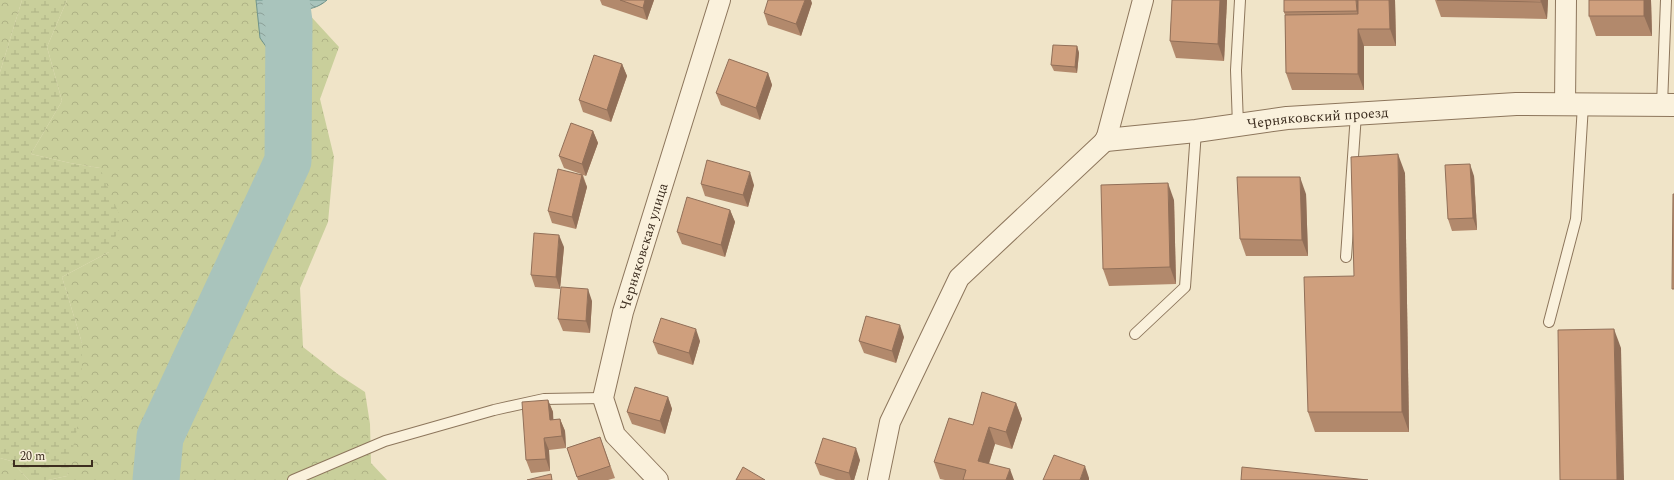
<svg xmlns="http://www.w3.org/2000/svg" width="1674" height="480" font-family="Spectral,serif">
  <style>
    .forest { fill: url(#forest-crowns) }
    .wetland { fill: url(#wetland-marsh) }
    .water { fill: url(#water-waves); stroke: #6f938a }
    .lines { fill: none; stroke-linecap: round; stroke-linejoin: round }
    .river { stroke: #a9c4bc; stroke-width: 47 }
    .service-casing { stroke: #8d765c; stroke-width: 12 }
    .minor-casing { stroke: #8d765c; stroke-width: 22 }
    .tertiary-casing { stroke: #8d765c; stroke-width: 24 }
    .service { stroke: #faf1dc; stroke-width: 10 }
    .minor { stroke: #faf1dc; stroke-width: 20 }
    .tertiary { stroke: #faf1dc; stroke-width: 22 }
    .wall { fill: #b2896c }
    .shaded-wall { fill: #916f58 }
    .building { fill: #cf9f7d; stroke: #916f58 }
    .labels { text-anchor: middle; stroke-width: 3; stroke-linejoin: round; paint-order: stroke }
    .street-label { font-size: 14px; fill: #3d2e20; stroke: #f7eed8 }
  </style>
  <defs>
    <pattern id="forest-crowns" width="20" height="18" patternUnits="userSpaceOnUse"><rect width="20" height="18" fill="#c9cf9b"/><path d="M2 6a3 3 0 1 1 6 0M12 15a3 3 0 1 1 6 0" fill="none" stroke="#aeb285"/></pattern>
    <pattern id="wetland-marsh" width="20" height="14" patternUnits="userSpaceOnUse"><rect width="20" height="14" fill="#c9cf9b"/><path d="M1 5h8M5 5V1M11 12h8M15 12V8" fill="none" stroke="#aeb285"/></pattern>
    <pattern id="water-waves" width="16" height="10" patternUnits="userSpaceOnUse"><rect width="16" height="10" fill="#a9c4bc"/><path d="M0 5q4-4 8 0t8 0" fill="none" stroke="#8ba098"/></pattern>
  </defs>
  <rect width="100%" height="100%" fill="#f0e4c8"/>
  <g class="forest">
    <polygon points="0,0 22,0 0,72"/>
    <polygon points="67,0 256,0 258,19 280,11 305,10 339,47 320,99 334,157 328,222 300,288 303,347 339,375 365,392 370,424 371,463 387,480 48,480 67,476 82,343 62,277 109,252 100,168 70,163 31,154 62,101 47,47"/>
    <polygon points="0,458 11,461 29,480 0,480"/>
  </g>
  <polygon class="wetland" points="22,0 67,0 47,47 62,101 31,154 70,163 100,168 122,221 109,252 62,277 82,343 81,410 67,476 48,480 29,480 11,461 0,458 0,72"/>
  <path class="water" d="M256 0H327C314 12 296 10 280 11L289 32 295 60 282 69 260 38Z"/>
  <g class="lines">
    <polyline class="river" points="156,480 160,437 288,161 289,22 286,0"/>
    <defs>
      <g id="service">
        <polyline points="1662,105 1666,0"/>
        <polyline points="1238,125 1236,70 1240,0"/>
        <polyline points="1346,257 1356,114"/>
        <polyline points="1549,322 1576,219 1583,105"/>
        <polyline points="1135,334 1185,287 1196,131"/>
        <polyline points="293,480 385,441 494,410 544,399 603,398"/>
      </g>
      <g id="minor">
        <polyline points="1565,104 1566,0"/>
        <path id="s1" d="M658 480 615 435 603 398 623 312 720 0"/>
        <polyline points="878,480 890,422 959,278 1106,140 1143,0"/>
      </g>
      <g id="tertiary">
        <path id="s2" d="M1106 140 1196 131 1287 118 1516 104 1674 105"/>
      </g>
    </defs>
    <use href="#service" class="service-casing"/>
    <use href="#minor" class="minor-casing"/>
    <use href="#tertiary" class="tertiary-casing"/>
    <use href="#service" class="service"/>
    <use href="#minor" class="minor"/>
    <use href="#tertiary" class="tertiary"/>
  </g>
  <g class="wall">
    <polygon points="600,0 654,0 647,20 602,5"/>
    <polygon points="1172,0 1227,0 1224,61 1176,58 1170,41"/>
    <polygon points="1395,0 1396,46 1364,46 1364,90 1292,90 1286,73 1285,15 1284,12"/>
    <polygon points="1435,0 1548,0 1547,19 1441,17"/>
    <polygon points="1589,0 1651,0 1652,36 1596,36 1589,16"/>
    <polygon points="812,3 801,36 768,25 764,13"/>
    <polygon points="1077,46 1079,53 1077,73 1054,71 1051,65"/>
    <polygon points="622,64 627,76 611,122 583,112 579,100"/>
    <polygon points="768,73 772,85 760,120 721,105 716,93"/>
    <polygon points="593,131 598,143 586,176 583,175 587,187 576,229 552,223 548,211 581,174 564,168 559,156"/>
    <polygon points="1405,173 1409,432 1315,432 1308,412 1354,276"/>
    <polygon points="1474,176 1477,230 1452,231 1448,219"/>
    <polygon points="701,184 754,185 748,207 705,196"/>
    <polygon points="1306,194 1308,256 1246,256 1240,239"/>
    <polygon points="1174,200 1176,284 1109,286 1103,269"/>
    <polygon points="730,210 735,222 725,257 682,244 677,232"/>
    <polygon points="564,247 560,289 535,287 531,275"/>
    <polygon points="592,301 590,333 563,331 558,319"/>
    <polygon points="904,337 896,363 864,353 859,341"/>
    <polygon points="700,341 693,365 658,354 653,342"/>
    <polygon points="668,397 672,409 665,434 632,424 627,412"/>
    <polygon points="548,400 553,412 553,420 560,419 565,431 566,448 549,450 550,471 531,473 526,460"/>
    <polygon points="1016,403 1022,419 1012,449 995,444 989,464 1014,480 945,480 940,479 934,462 973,425"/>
    <polygon points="600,437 615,478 608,480 578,480 567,448"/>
    <polygon points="860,460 854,480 836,480 820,475 815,463"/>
  </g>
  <g class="shaded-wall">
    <polygon points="645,0 654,0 647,20 643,8"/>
    <polygon points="805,0 811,0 812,3 801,36 796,24"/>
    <polygon points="1220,0 1227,0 1224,61 1218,44"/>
    <polygon points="1356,0 1363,0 1363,29 1357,11"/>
    <polygon points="1389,0 1395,0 1396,46 1390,29"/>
    <polygon points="1541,0 1548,0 1547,19 1541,2"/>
    <polygon points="1644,0 1651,0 1652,36 1644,16"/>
    <polygon points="1358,29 1364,46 1364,90 1358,74"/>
    <polygon points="1077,46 1079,53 1077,73 1075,67"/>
    <polygon points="622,64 627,76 611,122 607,110"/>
    <polygon points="768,73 772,85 760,120 756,108"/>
    <polygon points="593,131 598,143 586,176 582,164"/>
    <polygon points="1398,154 1405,173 1409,432 1402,412"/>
    <polygon points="1470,164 1474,176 1477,230 1473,218"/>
    <polygon points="750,172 754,185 748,207 743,195"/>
    <polygon points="582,175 587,187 576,229 572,217"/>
    <polygon points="1300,177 1306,194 1308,256 1302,240"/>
    <polygon points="1168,183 1174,200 1176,284 1170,267"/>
    <polygon points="730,210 735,222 725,257 721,245"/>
    <polygon points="559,235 564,247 560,289 556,277"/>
    <polygon points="588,289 592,301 590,333 586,321"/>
    <polygon points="900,325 904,337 896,363 892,351"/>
    <polygon points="696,329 700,341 693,365 689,353"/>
    <polygon points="1614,329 1621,348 1624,480 1617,480"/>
    <polygon points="668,397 672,409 665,434 660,421"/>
    <polygon points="548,400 553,412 554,432 550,420"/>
    <polygon points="1016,403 1022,419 1012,449 1006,432"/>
    <polygon points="560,419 565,431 566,448 562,436"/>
    <polygon points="989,427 995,444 984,478 978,461"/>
    <polygon points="544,438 549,450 550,471 546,459"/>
    <polygon points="856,448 860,460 854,480 851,480 849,473"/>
    <polygon points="1085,466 1089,478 1089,480 1080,480"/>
    <polygon points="1010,469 1014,480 1006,480"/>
  </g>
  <g class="building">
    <polygon points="620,0 645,0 643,8"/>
    <polygon points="768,0 805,0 796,24 764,13"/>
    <polygon points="1172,0 1220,0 1218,44 1170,41"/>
    <polygon points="1284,0 1356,0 1357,11 1284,12"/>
    <polygon points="1358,0 1389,0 1390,29 1358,29 1358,74 1286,73 1285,15 1358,14"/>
    <polygon points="1437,0 1541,0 1541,2"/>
    <rect x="1589" y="0" width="55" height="16"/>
    <polygon points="1053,45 1077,46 1075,67 1051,65"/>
    <polygon points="594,55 622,64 607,110 579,100"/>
    <polygon points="729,59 768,73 756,108 716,93"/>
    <polygon points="571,123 593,131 582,164 559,156"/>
    <polygon points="1398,154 1402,412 1308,412 1304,277 1354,276 1351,157"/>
    <polygon points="707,160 750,172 743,195 701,184"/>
    <polygon points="1470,164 1473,218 1448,219 1445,165"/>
    <polygon points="558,169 582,175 572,217 548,211"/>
    <polygon points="1237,177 1300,177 1302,240 1240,239"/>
    <polygon points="1168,183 1170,267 1103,269 1101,185"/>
    <polygon points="1673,194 1674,194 1674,289 1672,289"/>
    <polygon points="687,197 730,210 721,245 677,232"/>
    <polygon points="534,233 559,235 556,277 531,275"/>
    <polygon points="561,287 588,289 586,321 558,319"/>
    <polygon points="866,316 900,325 892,351 859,341"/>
    <polygon points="661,318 696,329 689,353 653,342"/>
    <polygon points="1614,329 1617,480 1560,480 1558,330"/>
    <polygon points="635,387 668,397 660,421 627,412"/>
    <polygon points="982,392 1016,403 1006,432 989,427 978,461 1010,469 1006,480 963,480 966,470 934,462 949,418 973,425"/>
    <polygon points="548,400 550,420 560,419 562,436 544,438 546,459 526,460 522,402"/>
    <polygon points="600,437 610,466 577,477 567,448"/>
    <polygon points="823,438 856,448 849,473 815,463"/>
    <polygon points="1054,455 1085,466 1080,480 1043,480"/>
    <polygon points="743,467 765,480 736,480"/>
    <polygon points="1242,467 1368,480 1241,480"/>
    <polygon points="551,474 552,480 527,480"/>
  </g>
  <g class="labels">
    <g class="street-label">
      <text dy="5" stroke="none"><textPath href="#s2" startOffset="213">Черняковский проезд</textPath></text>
      <text dy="5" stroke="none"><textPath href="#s1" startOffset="258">Черняковская улица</textPath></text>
    </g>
  </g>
  <path d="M14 460v6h78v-6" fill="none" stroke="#3d2e20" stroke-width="2"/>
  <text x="20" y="460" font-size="12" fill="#3d2e20" stroke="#f7eed8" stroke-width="3" paint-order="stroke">20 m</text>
</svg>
